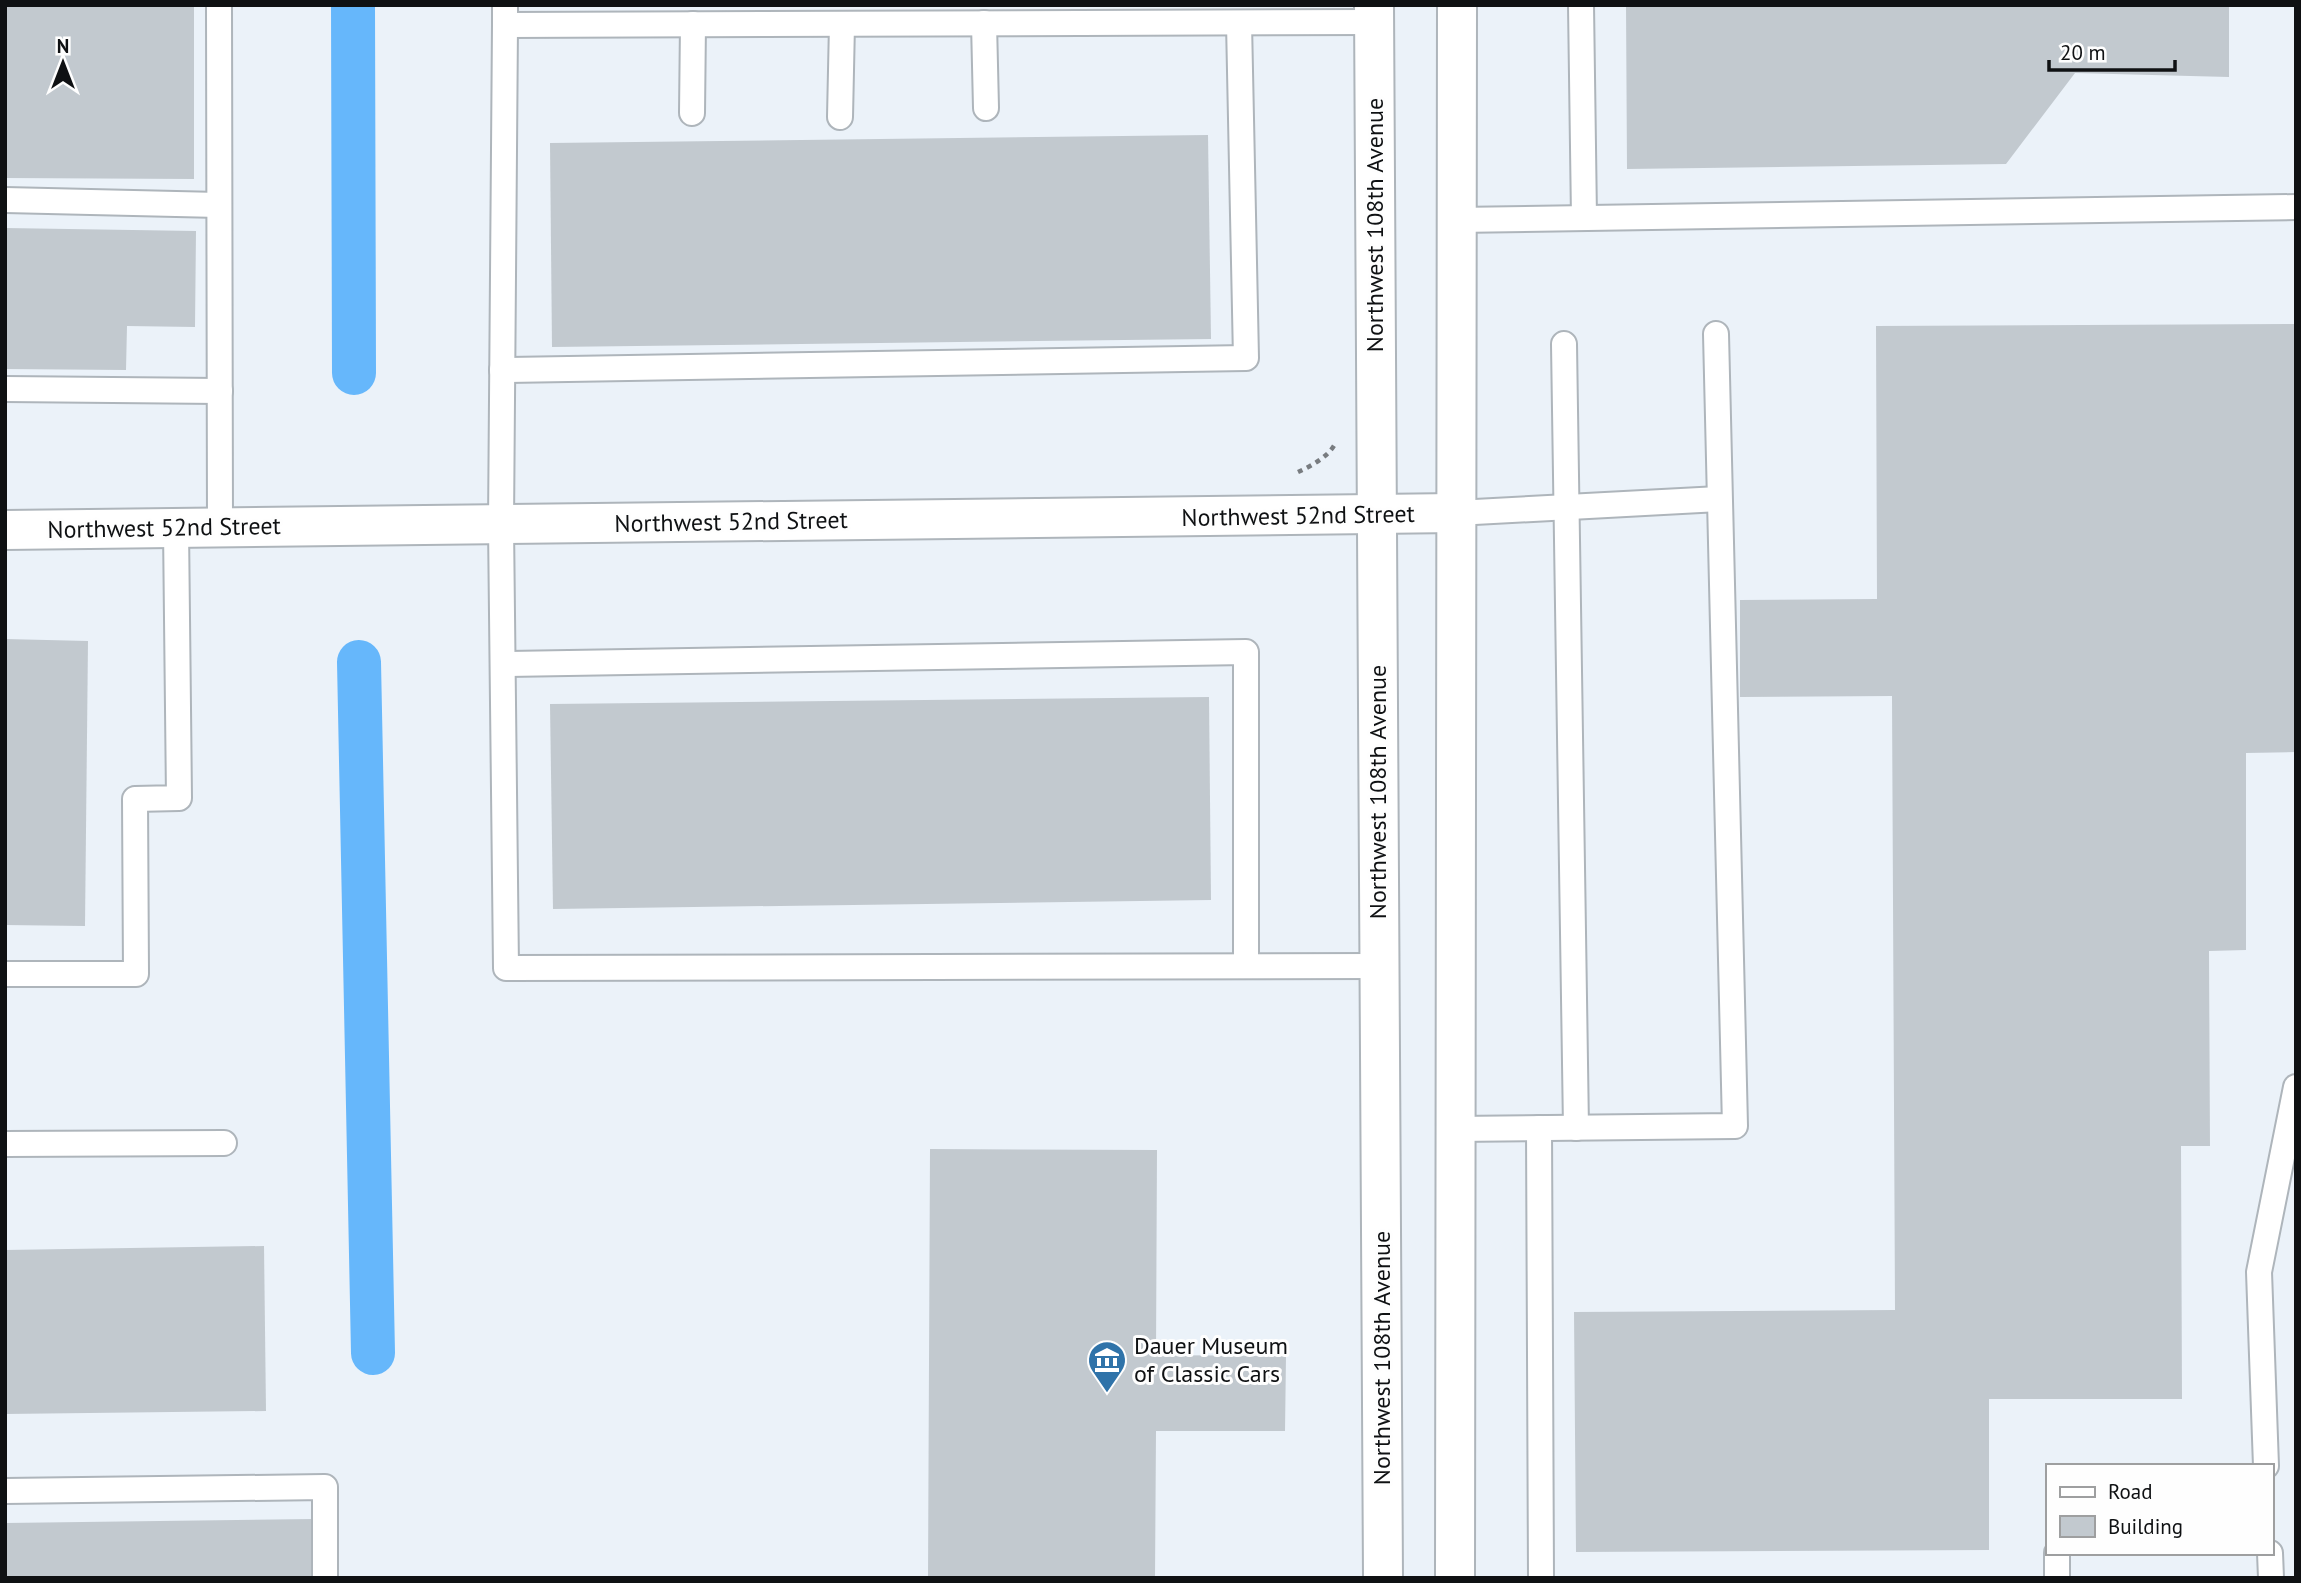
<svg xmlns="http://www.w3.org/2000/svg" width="2301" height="1583" font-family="'PT Sans',sans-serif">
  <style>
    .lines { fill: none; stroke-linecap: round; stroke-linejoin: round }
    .canal { stroke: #66b7fb; stroke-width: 44 }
    .building { fill: #c2c9cf }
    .service-casing { stroke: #aeb5bb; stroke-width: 28 }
    .minor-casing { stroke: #aeb5bb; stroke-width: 42 }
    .path { stroke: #787c80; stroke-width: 4.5; stroke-dasharray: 5 5; stroke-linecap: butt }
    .service { stroke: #fff; stroke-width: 24 }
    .minor { stroke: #fff; stroke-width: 38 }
    .labels { text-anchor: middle; stroke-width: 6; stroke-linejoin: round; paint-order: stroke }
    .street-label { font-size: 24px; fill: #0f1113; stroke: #fefefe }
    .poi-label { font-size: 24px; fill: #0f1113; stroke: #fefefe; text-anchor: start }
  </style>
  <rect width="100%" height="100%" fill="#ebf2f9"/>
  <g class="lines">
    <g class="canal">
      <polyline points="353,5 354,373"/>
      <polyline points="359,662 373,1353"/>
    </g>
  </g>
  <g class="building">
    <polygon points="5,5 194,5 194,179 5,178"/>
    <polygon points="1626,5 2229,5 2229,77 2075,73 2006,164 1627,169"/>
    <polygon points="1208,135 1211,339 552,347 550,143"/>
    <polygon points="5,228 196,231 195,327 127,326 126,370 5,369"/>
    <polygon points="2296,324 2296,752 2246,753 2246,950 2209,951 2210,1146 2181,1146 2182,1399 1989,1399 1989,1550 1576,1552 1574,1312 1895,1310 1892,696 1740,697 1740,600 1877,599 1876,326"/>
    <polygon points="5,639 88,641 85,926 5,925"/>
    <polygon points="1209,697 1211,900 553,909 550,704"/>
    <polygon points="930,1149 1157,1150 1156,1355 1286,1356 1285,1431 1156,1431 1155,1578 928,1578"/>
    <polygon points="264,1246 266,1411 5,1414 5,1250"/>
    <polygon points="313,1519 314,1578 5,1578 5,1523"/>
  </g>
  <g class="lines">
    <defs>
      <g id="service">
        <polyline points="219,5 220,527"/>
        <polyline points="505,5 505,25 1374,22"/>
        <polyline points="1581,5 1584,218"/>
        <polyline points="984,23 986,108"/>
        <polyline points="505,25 501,525 506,968 1379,966"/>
        <polyline points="692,113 693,24"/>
        <polyline points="840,117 842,24"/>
        <polyline points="5,200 219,205"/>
        <polyline points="1456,220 2296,207"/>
        <polyline points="1564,344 1576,1128"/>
        <polyline points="502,370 1246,358 1239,23"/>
        <polyline points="5,389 220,391"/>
        <polyline points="1456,513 1719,499"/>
        <polyline points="503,664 1246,652 1246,966"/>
        <polyline points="5,974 136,974 135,799 179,798 176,528"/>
        <polyline points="1539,1128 1541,1578"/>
        <polyline points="1456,1129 1735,1126 1716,334"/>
        <polyline points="5,1144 224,1143"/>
        <polyline points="2266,1466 2259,1272 2296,1087"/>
        <polyline points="5,1491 325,1487 325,1578"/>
        <polyline points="2270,1553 2271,1578"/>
        <polyline points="2057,1578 2057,1553"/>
      </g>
      <g id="minor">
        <polyline points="1374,5 1383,1578"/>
        <polyline points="5,530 1456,513"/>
        <polyline points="1455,1578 1457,5"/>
      </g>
    </defs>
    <use href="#service" class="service-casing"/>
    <use href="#minor" class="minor-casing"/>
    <path class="path" d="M1298 472C1311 466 1328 457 1335 444"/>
    <use href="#service" class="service"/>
    <use href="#minor" class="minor"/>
  </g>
  <defs>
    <symbol id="museum-pin" viewBox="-11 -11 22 30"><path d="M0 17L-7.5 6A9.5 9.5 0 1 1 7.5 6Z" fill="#2f73a9" stroke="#fefefe"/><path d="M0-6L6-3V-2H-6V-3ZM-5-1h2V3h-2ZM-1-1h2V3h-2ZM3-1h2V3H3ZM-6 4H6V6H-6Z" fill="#fff"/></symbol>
  </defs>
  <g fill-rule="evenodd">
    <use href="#museum-pin" x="1085" y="1338" width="44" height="60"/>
  </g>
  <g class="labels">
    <g class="street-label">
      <text transform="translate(1375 225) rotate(-90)" y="8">Northwest 108th Avenue</text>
      <text transform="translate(1298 516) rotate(-1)" y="8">Northwest 52nd Street</text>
      <text transform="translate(731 522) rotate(-1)" y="8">Northwest 52nd Street</text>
      <text transform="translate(164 528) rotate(-1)" y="8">Northwest 52nd Street</text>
      <text transform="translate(1378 792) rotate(-90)" y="8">Northwest 108th Avenue</text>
      <text transform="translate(1382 1358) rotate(-90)" y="8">Northwest 108th Avenue</text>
    </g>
    <g class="poi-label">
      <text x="1134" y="1354">Dauer Museum<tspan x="1134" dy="28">of Classic Cars</tspan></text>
    </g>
  </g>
  <rect width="2301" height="1583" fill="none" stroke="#0f1113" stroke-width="14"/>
  <rect x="2046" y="1464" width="228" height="91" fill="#fefefe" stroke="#9e9fa0" stroke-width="2"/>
  <rect x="2060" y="1487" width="35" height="10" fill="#ffffff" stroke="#9e9fa0" stroke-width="2"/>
  <text x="2108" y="1499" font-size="21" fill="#0f1113">Road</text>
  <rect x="2060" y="1516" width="35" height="21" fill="#c2c9cf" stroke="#9e9fa0" stroke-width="2"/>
  <text x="2108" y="1534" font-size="21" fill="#0f1113">Building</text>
  <g transform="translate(63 63)" stroke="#fefefe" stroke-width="5" paint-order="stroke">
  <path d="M0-5L12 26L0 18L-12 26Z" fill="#0f1113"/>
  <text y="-10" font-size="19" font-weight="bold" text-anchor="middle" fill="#0f1113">N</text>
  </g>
  <path d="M2049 60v10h126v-10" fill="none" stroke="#0f1113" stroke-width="3.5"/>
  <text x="2060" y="60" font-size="21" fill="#0f1113" stroke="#fefefe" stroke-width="5" paint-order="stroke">20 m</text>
</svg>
